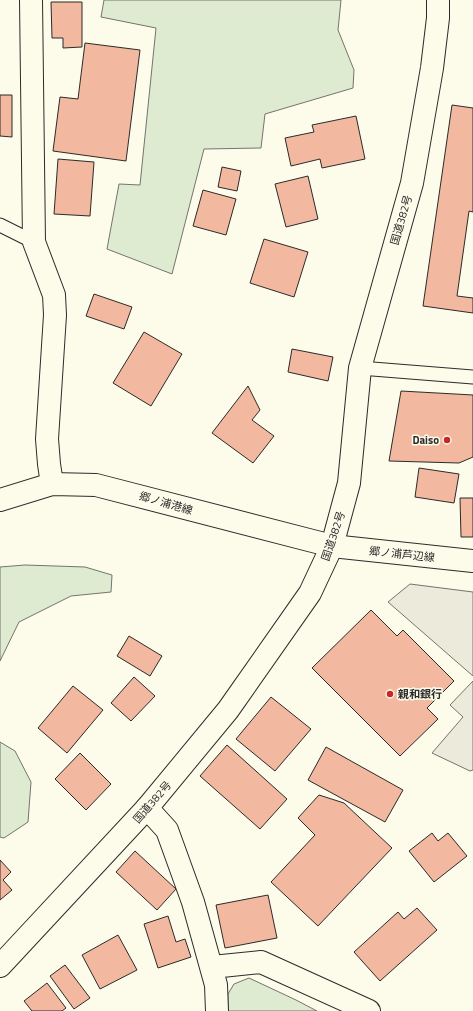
<svg xmlns="http://www.w3.org/2000/svg" width="473" height="1011" font-family="'Titillium Web','Noto Sans JP',sans-serif">
  <style>
    .green { fill: #deebd1; stroke: #74746e }
    .parking { fill: #eceadb; stroke: #74746e }
    .building { fill: #f2b8a0; stroke: #2b2b2b }
    .lines { fill: none; stroke-linecap: round; stroke-linejoin: round }
    .lane-casing { stroke: #2b2b2b; stroke-width: 15 }
    .street-casing { stroke: #2b2b2b; stroke-width: 24 }
    .secondary-casing { stroke: #2b2b2b; stroke-width: 24 }
    .primary-casing { stroke: #2b2b2b; stroke-width: 24 }
    .highway-casing { stroke: #2b2b2b; stroke-width: 24 }
    .lane { stroke: #fdfbea; stroke-width: 13 }
    .street { stroke: #fdfbea; stroke-width: 22 }
    .secondary { stroke: #fdfbea; stroke-width: 22 }
    .primary { stroke: #fdfbea; stroke-width: 22 }
    .highway { stroke: #fdfbea; stroke-width: 22 }
    .poi-dot { fill: #c62828; stroke: #fdfbea; stroke-width: 1.5 }
    .labels { text-anchor: middle; stroke-width: 3; stroke-linejoin: round; paint-order: stroke }
    .street-label { font-size: 11px; fill: #2b2b2b; stroke: #fdfbea }
    .poi-label { font-size: 11px; font-weight: bold; fill: #2b2b2b; stroke: #fdfbea; text-anchor: end }
  </style>
  <rect width="100%" height="100%" fill="#fdfbea"/>
  <g class="green">
    <polygon points="104,0 341,0 338,30 354,70 353,88 265,114 261,148 204,149 172,274 107,249 119,184 140,185 156,28 101,17"/>
    <polygon points="25,565 85,567 112,575 111,592 71,596 19,622 0,661 0,567"/>
    <polygon points="0,742 15,751 31,782 28,822 4,838 0,837"/>
    <polygon points="249,978 296,1000 317,1011 228,1011 228,994 234,984"/>
  </g>
  <g class="parking">
    <polygon points="410,584 473,592 473,676 388,602"/>
    <polygon points="473,681 473,770 470,771 432,753 463,717 450,705"/>
  </g>
  <g class="building">
    <polygon points="51,2 82,2 82,47 63,48 63,38 52,38"/>
    <polygon points="85,43 140,50 126,161 53,151 60,97 78,99"/>
    <polygon points="0,95 12,95 12,137 0,136"/>
    <polygon points="452,105 473,108 473,212 469,211 457,296 473,298 473,313 423,306"/>
    <polygon points="356,116 365,159 322,168 320,159 291,166 285,138 314,132 312,125"/>
    <polygon points="58,159 94,162 90,216 54,214"/>
    <polygon points="222,167 241,171 237,191 218,187"/>
    <polygon points="308,176 318,219 286,227 275,184"/>
    <polygon points="203,190 236,199 226,235 193,226"/>
    <polygon points="264,239 308,252 294,297 250,283"/>
    <polygon points="94,294 132,307 124,329 86,316"/>
    <polygon points="144,332 182,354 151,406 113,383"/>
    <polygon points="292,349 333,357 328,381 288,372"/>
    <polygon points="248,386 260,410 252,420 274,436 253,463 212,433"/>
    <polygon points="401,391 473,395 473,457 459,463 389,461"/>
    <polygon points="419,468 459,474 454,503 415,497"/>
    <polygon points="460,498 473,498 473,537 461,537"/>
    <polygon points="371,610 397,636 403,630 454,681 427,708 438,719 400,756 312,668"/>
    <polygon points="129,636 162,656 150,676 117,656"/>
    <polygon points="134,677 155,696 131,721 111,703"/>
    <polygon points="73,686 103,710 67,753 38,728"/>
    <polygon points="271,697 311,729 275,771 236,739"/>
    <polygon points="227,745 287,799 260,829 200,776"/>
    <polygon points="326,747 403,790 385,822 308,780"/>
    <polygon points="80,753 111,784 86,810 55,779"/>
    <polygon points="319,795 344,803 392,848 318,926 271,882 315,835 298,818"/>
    <polygon points="432,833 438,841 448,833 467,856 434,882 409,851"/>
    <polygon points="135,851 176,889 157,910 116,872"/>
    <polygon points="0,860 11,872 3,880 12,890 0,900"/>
    <polygon points="268,895 277,938 225,948 216,905"/>
    <polygon points="417,908 437,930 380,981 354,952 398,912 404,919"/>
    <polygon points="168,916 176,942 185,939 191,957 158,968 144,924"/>
    <polygon points="118,935 137,970 100,989 82,955"/>
    <polygon points="65,965 90,998 74,1009 50,976"/>
    <polygon points="47,983 66,1008 62,1011 32,1011 24,1001"/>
  </g>
  <g class="lines">
    <defs>
      <g id="lane">
        <polyline points="0,225 34,242"/>
        <polyline points="360,368 473,377"/>
      </g>
      <g id="street">
        <polyline points="31,0 34,242 54,295 55,315 47,439 49,464 52,484"/>
        <polyline points="147,808 167,830 193,902 216,985 217,1011"/>
        <polyline points="212,967 261,962 369,1011"/>
      </g>
      <polyline id="secondary" points="332,546 473,561"/>
      <polyline id="primary" points="0,500 52,484 96,485 332,546"/>
      <polyline id="highway" points="0,966 147,808 228,710 310,593 332,546 349,483 360,368 412,183 432,68 438,18 438,0"/>
    </defs>
    <use href="#lane" class="lane-casing"/>
    <use href="#street" class="street-casing"/>
    <use href="#secondary" class="secondary-casing"/>
    <use href="#primary" class="primary-casing"/>
    <use href="#highway" class="highway-casing"/>
    <use href="#lane" class="lane"/>
    <use href="#street" class="street"/>
    <use href="#secondary" class="secondary"/>
    <use href="#primary" class="primary"/>
    <use href="#highway" class="highway"/>
  </g>
  <g class="poi-dot">
    <circle cx="447" cy="440" r="4"/>
    <circle cx="390" cy="694" r="4"/>
  </g>
  <g class="labels">
    <g class="street-label">
      <text transform="translate(401 220) rotate(-74)" y="4">国道382号</text>
      <text transform="translate(166 503) rotate(16)" y="4">郷ノ浦港線</text>
      <text transform="translate(333 536) rotate(-71)" y="4">国道382号</text>
      <text transform="translate(402 554) rotate(6)" y="4">郷ノ浦芦辺線</text>
      <text transform="translate(152 802) rotate(-49)" y="4">国道382号</text>
    </g>
    <g class="poi-label">
      <text x="439" y="444">Daiso</text>
      <text x="398" y="698" text-anchor="start">親和銀行</text>
    </g>
  </g>
</svg>
